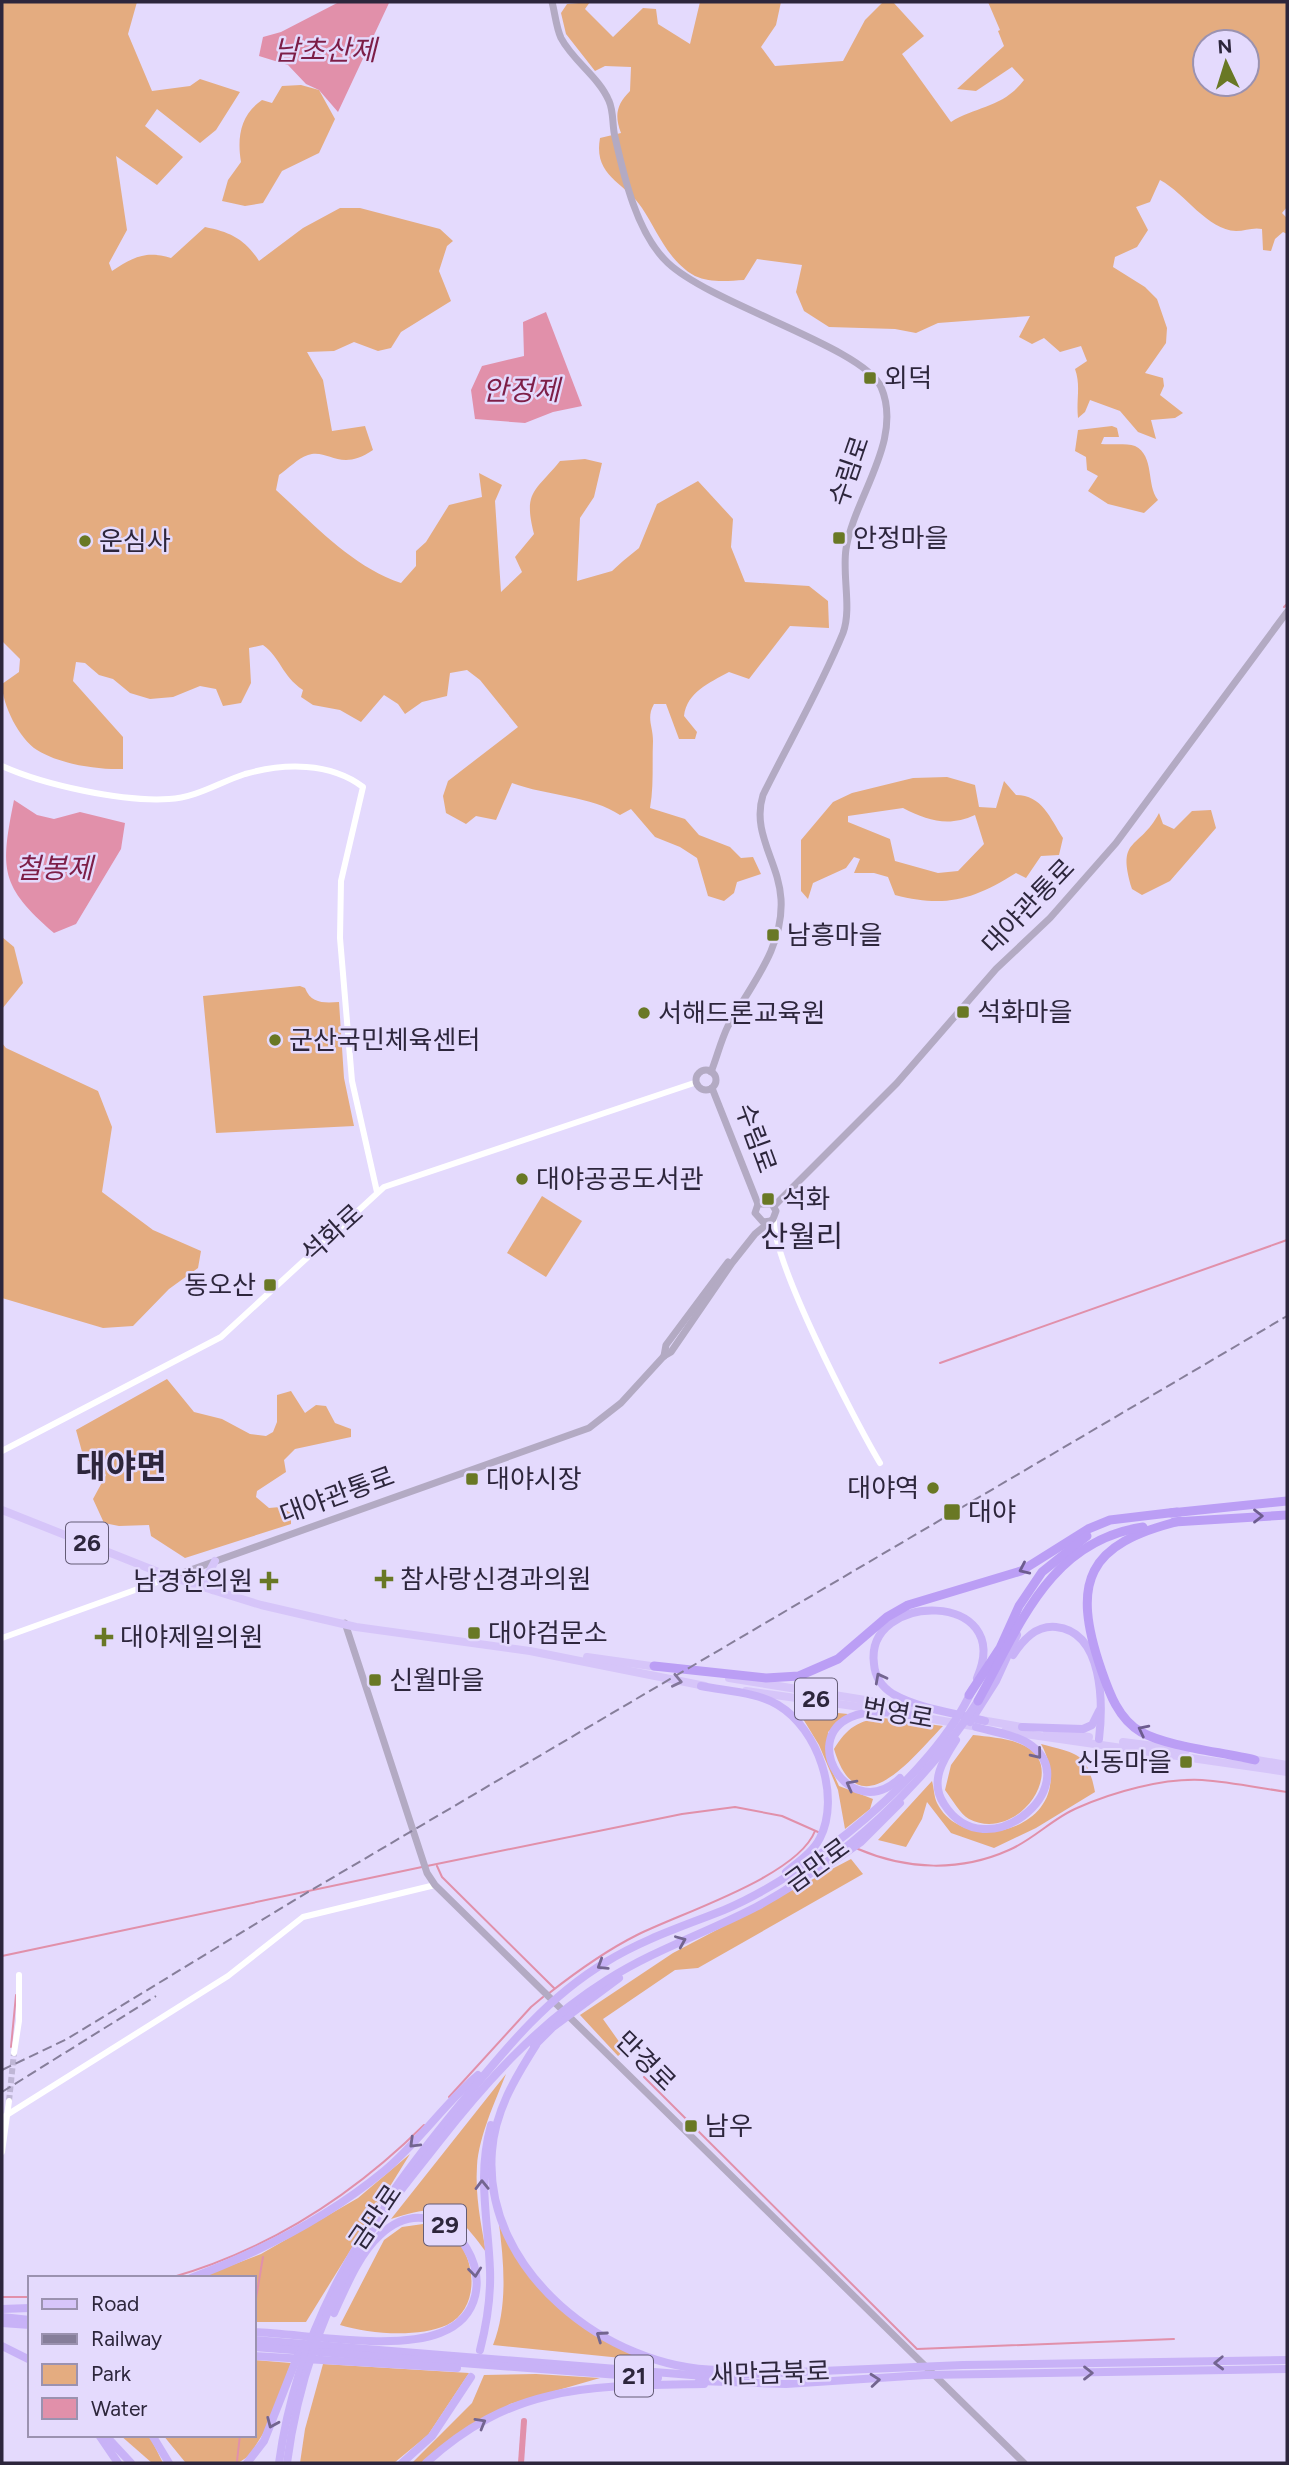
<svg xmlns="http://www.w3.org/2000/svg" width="1289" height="2465" font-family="Figtree,'Noto Sans KR',sans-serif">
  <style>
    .green { fill: #e4ac80; fill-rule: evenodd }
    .water { fill: #e190aa }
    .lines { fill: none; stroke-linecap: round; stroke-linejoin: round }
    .stream { stroke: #e190aa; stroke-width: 2 }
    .canal { stroke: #e190aa; stroke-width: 6 }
    .tertiary-tunnel { stroke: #bfb6d6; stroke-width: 6; stroke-dasharray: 6 3; stroke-linecap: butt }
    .tertiary { stroke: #fff; stroke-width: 6 }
    .secondary { stroke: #b3aac3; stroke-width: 7 }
    .primary { stroke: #d6c5f9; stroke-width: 8 }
    .trunk { stroke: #c8b2f7; stroke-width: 8 }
    .motorway { stroke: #bb9ef5; stroke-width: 9 }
    .rail { stroke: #867e9a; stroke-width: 2; stroke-dasharray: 10 5; stroke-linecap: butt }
    .oneway { stroke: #6d5c8f }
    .oneway2 { stroke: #736590 }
    .oneway3 { stroke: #82769a }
    .poi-dot { fill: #697825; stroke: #e4dafd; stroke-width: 2.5 }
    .labels { text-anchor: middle; stroke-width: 5; stroke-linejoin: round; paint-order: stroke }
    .shield { fill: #e4dafd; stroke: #645c76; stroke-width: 2 }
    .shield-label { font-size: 24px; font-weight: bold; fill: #2d263c }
    .poi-label { font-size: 26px; fill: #2d263c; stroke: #e4dafd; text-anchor: start }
    .street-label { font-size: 26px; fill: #2d263c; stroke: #e4dafd }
    .water-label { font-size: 28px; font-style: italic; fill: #7d1e47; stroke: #e4dafd }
    .quarter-label { font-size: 30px; fill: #2d263c; stroke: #e4dafd }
    .district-label { font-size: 33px; font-weight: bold; fill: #2d263c; stroke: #e4dafd }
  </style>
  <rect width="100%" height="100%" fill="#e4dafd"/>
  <g class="green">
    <path d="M2 2H137L128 34 152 91 190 86 200 79 240 92 216 130 200 143 157 109 145 126 183 157 157 185 116 156 127 230 109 263 112 271C133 257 146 250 171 258L205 227C230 232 245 239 259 261L303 228 340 208H360L440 229 453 241 447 246 439 271 451 301 401 332 391 348 378 351 354 342 334 351 307 352 323 380 332 431 365 426 373 450C340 473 328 448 308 455 298 458 288 469 279 475L276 490C315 525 351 566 401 583L416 566V551L426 542 449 505 482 497 479 473 502 485 495 501 501 592 522 572 515 557 534 534C523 491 535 492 560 461L585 459 602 463 594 497 580 518 577 581 612 571 623 561 639 548 657 504 698 481 733 519 731 547 745 582 809 586 828 601 829 628 790 626 749 679 729 672C709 683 687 692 684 716L697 732 695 739H679L666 704H654C646 718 653 726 653 741 652 763 654 786 650 808L685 819 699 835 730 847 741 858 753 857 761 874 737 882 734 893 724 901 708 896 697 858 680 847 655 837 631 809 620 815C592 796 547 796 512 783L496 820 476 816 466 824 446 813 443 796 448 781 518 727 480 680 467 670 450 673 447 696 422 702 405 714 398 704 384 695 361 722 340 710 313 705 301 697 303 690C281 675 281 658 263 645L249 648 251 683 241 703 223 706 216 689 200 686 173 697 150 699 130 693 113 679 99 675 85 663 76 662 73 681 123 737V769C98 770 59 764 37 750 19 739 2 704 2 684L19 672 20 659 2 641Z"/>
    <path d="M590 2 585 9 613 37 643 8 656 9 658 24 690 44 700 2H781L776 25 761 47 775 66 843 61 865 20 883 2H893L924 36 902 54 951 122C977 106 1003 108 1024 80L1012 67 976 91 957 89 1004 46 998 31 1000 30 988 2H1287V207L1282 213 1287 218V234L1283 232 1275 239 1271 251 1263 250 1262 229C1253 227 1245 231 1236 231 1207 230 1186 194 1160 180L1150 202 1136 207 1148 230 1137 247 1115 257 1113 267 1145 287 1157 299 1167 328 1166 343 1145 373 1163 378 1164 386 1160 395 1183 413 1175 418 1151 420 1156 439 1138 432 1120 411 1090 400 1085 412 1078 418C1076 399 1081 386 1075 369L1087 361 1081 346 1060 352 1044 338 1032 344 1019 337 1030 316 938 323 916 333 895 329 829 327 804 311 796 292 802 265 757 259 744 280C728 281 710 283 695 276 668 261 658 232 642 208 625 182 593 177 600 138L621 133C614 115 617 104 630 91L631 67 605 66 595 71 566 34 561 13 567 4ZM1205 42H1247V84H1205Z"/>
    <path d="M301 85 319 90 335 119 319 153 282 171 263 203 245 206 222 201 228 180 241 162C237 138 240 115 262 100L272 103 282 86Z"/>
    <path d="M1112 426 1117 428 1119 437H1104L1101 444C1111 445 1126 443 1135 446 1155 456 1146 485 1158 500L1144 513 1108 504 1088 491 1098 476 1087 470 1086 457 1075 451 1078 430Z"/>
    <path d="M947 777 975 785 979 807 996 808 1004 781 1016 795C1042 795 1050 818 1063 838L1059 855 1041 856 1026 878 1016 873C973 900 945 908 895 895L888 877 874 873H854L860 859 854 857 846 868 813 883 808 899 801 891V840L833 802 852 793 913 778ZM903 808C928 821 949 827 975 815L984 844 958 871 938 873 895 861 890 839 848 822V816Z"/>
    <path d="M1211 810 1216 828 1170 881 1142 895 1132 889C1116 836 1139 851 1159 813L1163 824 1174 829 1192 811Z"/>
    <polygon points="2,937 14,947 23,983 2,1009"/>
    <path d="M300 986 305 988C311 1004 325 1003 339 1002L344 1078 354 1126 216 1133 203 996Z"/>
    <polygon points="2,1043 6,1048 98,1091 112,1127 102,1192 153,1230 201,1251 198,1268 169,1289 133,1326 103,1328 2,1298"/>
    <polygon points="542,1196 582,1221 546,1277 507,1253"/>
    <polygon points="167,1379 194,1412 222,1419 250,1434 266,1436 273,1432 277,1422 277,1395 291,1391 305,1413 316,1405 326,1406 335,1423 351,1429 351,1437 295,1449 284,1460 286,1472 257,1491 256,1497 269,1508 280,1507 291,1513 291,1524 185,1558 151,1536 149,1525 119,1526 104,1523 93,1499 106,1475 96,1463 84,1459 76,1430"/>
    <polygon points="797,1709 848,1714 828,1732 827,1760 839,1786 873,1799 870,1809 845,1829 838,1790 819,1745"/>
    <path d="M883 1718 943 1726C912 1758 858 1830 834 1749 847 1728 858 1720 883 1718Z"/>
    <path d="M973 1735C989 1737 1010 1738 1025 1746 1069 1768 1018 1844 969 1819 960 1814 952 1799 945 1790L951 1765Z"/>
    <path d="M1041 1744C1078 1754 1087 1752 1095 1792L1036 1828 994 1848 951 1833 927 1802 922 1819 906 1847 878 1840 932 1781C934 1788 934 1797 937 1803 966 1861 1085 1825 1041 1744Z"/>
    <polygon points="851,1859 863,1874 698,1968 675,1970 603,2019 625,2050 618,2056 580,2015 673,1953"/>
    <path d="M506 2074C495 2102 479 2136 477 2166 475 2195 481 2224 486 2252 454 2208 443 2202 391 2219Z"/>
    <polygon points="410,2154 306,2322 254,2322 254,2278 198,2278 261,2254 358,2198"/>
    <path d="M423 2224C429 2225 439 2226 444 2229 476 2247 484 2307 447 2325 418 2338 369 2334 340 2325L384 2240 402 2227Z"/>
    <path d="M499 2224C524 2290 584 2322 641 2360L493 2345C508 2307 504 2264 499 2224Z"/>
    <polygon points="254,2360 291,2363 266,2429 249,2456 238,2463 185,2462 163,2435 254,2435"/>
    <polygon points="323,2364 469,2373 428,2435 394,2463 300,2463 305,2429"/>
    <polygon points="536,2374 600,2378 510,2404 440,2447 422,2463 412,2463 472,2403 484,2375"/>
    <polygon points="120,2435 149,2435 163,2463 152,2463"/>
  </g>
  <g class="water">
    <polygon points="339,2 389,3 338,112 319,90 306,84 288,65 259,56 263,37 281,32"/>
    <polygon points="546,312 582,406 553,412 525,423 475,419 471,390 482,366 524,356 523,322"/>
    <path d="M14 800 37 815 54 819 80 812 125 823 121 849 76 924 54 933C0 886 0 870 14 800Z"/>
  </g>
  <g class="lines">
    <g class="stream">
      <polyline points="1284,607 1287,604"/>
      <polyline points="940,1363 1287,1240"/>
      <path d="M858 1849C907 1870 960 1872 1009 1850 1033 1840 1053 1818 1077 1808 1113 1792 1163 1778 1202 1780 1231 1782 1259 1788 1287 1792"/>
      <polyline points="427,1866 682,1814 735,1807 782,1816 818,1832"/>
      <polyline points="437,1866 442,1877 554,1988"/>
      <polyline points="2,1956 422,1867"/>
      <path d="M548 1994C576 1972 605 1951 637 1935 680 1913 797 1877 815 1831"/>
      <polyline points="11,2047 16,1995"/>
      <polyline points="644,2077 917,2349 1174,2339"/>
      <polyline points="449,2097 531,2007 543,1997"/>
      <path d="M170 2278C269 2250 352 2196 424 2125"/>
      <polyline points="2,2297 30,2297"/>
      <polyline points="254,2310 263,2257"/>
      <polyline points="237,2461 240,2435"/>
    </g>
    <polyline class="canal" points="521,2463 524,2421"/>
    <polyline class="tertiary-tunnel" points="9,2101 14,2053"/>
    <g class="tertiary">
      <path d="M2 766C44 785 122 802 169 799 196 798 220 782 245 774 284 763 330 762 363 787L341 881 340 938 352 1081 377 1192"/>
      <path d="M774 1217C770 1258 855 1421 880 1463"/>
      <polyline points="2,1451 221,1337 384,1187 697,1082"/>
      <polyline points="2,1638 171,1577"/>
      <polyline points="14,2053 19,2021 19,1975"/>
      <polyline points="2,2118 228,1976 303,1917 435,1885"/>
      <polyline points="2,2152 9,2101"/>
    </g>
    <g class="secondary">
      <path d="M552 2C555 13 556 27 561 38 573 61 599 77 609 101 614 112 612 126 615 137 624 177 637 234 668 263 713 305 863 347 881 387 904 440 854 497 846 549 842 575 852 609 843 633 820 689 789 742 763 795 751 833 779 862 781 899 784 948 750 986 728 1026 721 1040 717 1057 711 1072"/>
      <circle cx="706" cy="1080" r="10"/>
      <polyline points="712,1088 758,1204"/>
      <polyline points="774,1206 897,1083 996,969 1050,918 1116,843 1287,612"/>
      <polyline points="664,1356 666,1345 728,1262"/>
      <polyline points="171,1577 589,1428 621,1403 664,1356 671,1352 732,1263 755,1234 773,1219 776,1211 772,1204 758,1204 755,1213 763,1222 771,1221"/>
      <polyline points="345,1623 427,1873 435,1885 1024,2463"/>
    </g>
    <g class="primary">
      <polyline points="2,1510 171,1577 261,1605 356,1627 530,1651 705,1686"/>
      <polyline points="213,1590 206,1578 215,1561"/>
      <polyline points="587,1657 658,1667"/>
      <polyline points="729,1678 927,1710"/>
      <polyline points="746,1691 882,1710"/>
      <polyline points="915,1716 978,1727"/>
      <polyline points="981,1720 1027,1728"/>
      <polyline points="1005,1731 1287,1772"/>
      <polyline points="1047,1731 1089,1737"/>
      <polyline points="1123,1742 1186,1750"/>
      <polyline points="1251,1759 1287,1765"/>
    </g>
    <g class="trunk">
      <path d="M1013 1655C1023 1640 1036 1625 1056 1627 1104 1632 1103 1705 1099 1739"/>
      <path d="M977 1678C1016 1590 864 1591 874 1664 875 1677 882 1687 893 1694 919 1709 956 1713 985 1721"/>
      <path d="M701 1686C725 1691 757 1692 778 1705 818 1729 841 1796 820 1838 813 1852 798 1862 786 1872"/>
      <polyline points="970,1722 996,1681 1017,1635"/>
      <polyline points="1022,1727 1083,1729 1092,1725 1099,1711"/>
      <path d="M956 1740C943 1760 929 1782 944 1804 986 1871 1085 1787 1032 1746 1018 1735 994 1732 976 1727"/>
      <path d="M900 1778C852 1825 798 1740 851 1717 872 1708 900 1714 921 1717"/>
      <polyline points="831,1863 861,1842 900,1803"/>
      <path d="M536 2045C515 2078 495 2111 492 2151 482 2271 608 2369 719 2370"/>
      <polyline points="534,2046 553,2027 619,1978"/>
      <path d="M191 2278C260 2252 327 2218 384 2171 418 2143 444 2104 478 2075"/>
      <polyline points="2,2309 30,2308"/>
      <polyline points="2,2317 30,2320"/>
      <polyline points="2,2323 30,2325"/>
      <path d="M254 2332C305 2334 394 2351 440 2333 523 2301 448 2172 380 2235 359 2254 346 2287 334 2313"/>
      <polyline points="254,2340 704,2376 963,2365 1287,2360"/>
      <polyline points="2,2346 30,2360"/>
      <polyline points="254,2347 658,2378"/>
      <path d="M480 2350C487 2323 491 2298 490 2270 488 2219 477 2175 491 2125"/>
      <polyline points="254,2356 457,2368"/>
      <polyline points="699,2381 786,2384 925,2375 1287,2369"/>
      <polyline points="99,2435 118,2463"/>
      <polyline points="105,2435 131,2463"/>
      <polyline points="152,2435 169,2463"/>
      <polyline points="247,2463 264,2441 298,2355"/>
      <path d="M279 2463C299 2316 373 2209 466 2097 507 2047 549 1996 606 1962 643 1939 684 1926 724 1910 809 1874 934 1775 972 1690"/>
      <path d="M287 2463C297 2386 323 2308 364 2242 386 2207 413 2175 438 2143 487 2080 539 2023 607 1980 654 1950 706 1933 756 1907 843 1860 925 1785 978 1701"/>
      <polyline points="402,2463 432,2436 471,2377"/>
      <path d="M426 2463C513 2383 593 2386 704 2384"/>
    </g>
    <g class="motorway">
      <polyline points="1171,1513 1287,1501"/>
      <path d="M1180 1521C1087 1544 1071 1581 1101 1669 1109 1692 1118 1719 1141 1732 1168 1747 1223 1752 1255 1760"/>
      <polyline points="1174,1522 1287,1515"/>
      <polyline points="654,1666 766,1678 799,1676 838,1659 887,1617 908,1605 1021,1571 1088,1529 1110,1520 1177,1512"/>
      <polyline points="969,1695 1000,1648 1019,1606 1042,1572 1087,1536"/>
      <path d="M978 1701C1019 1628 1048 1541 1143 1527"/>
    </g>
    <g class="rail">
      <polyline points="2,2070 67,2039 298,1898 1287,1316"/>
      <polyline points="2,2092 156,1996"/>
    </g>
  </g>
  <defs><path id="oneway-chevron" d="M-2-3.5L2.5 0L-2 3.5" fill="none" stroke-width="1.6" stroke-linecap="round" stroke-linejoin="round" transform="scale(1.75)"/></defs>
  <g class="oneway">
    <use href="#oneway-chevron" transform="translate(1258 1516)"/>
    <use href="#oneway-chevron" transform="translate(1024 1569) rotate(155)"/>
    <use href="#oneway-chevron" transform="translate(1143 1730) rotate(-153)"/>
  </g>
  <g class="oneway2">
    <use href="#oneway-chevron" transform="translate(880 1678) rotate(-118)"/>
    <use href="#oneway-chevron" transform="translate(1037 1754) rotate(51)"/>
    <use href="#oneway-chevron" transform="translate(851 1785) rotate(-152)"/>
    <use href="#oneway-chevron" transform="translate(681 1941) rotate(-23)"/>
    <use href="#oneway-chevron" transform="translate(602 1965) rotate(148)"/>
    <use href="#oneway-chevron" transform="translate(414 2143) rotate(136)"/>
    <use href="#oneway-chevron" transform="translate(482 2185) rotate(-91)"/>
    <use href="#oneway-chevron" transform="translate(475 2272) rotate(84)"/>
    <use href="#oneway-chevron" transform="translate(601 2336) rotate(-145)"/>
    <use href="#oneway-chevron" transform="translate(1219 2363) rotate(178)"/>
    <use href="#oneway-chevron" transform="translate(1088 2373)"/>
    <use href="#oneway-chevron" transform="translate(875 2380) rotate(-5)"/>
    <use href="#oneway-chevron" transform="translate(272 2423) rotate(113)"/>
    <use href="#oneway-chevron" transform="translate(481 2423) rotate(-30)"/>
  </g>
  <use class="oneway3" href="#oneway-chevron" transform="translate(677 1681) rotate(12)"/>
  <g class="poi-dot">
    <rect x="863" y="371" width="14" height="14" rx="3.5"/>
    <rect x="832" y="531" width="14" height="14" rx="3.5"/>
    <circle cx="85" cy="541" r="7"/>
    <rect x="766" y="928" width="14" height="14" rx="3.5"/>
    <rect x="956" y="1005" width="14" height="14" rx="3.5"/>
    <circle cx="644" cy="1013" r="7"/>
    <circle cx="275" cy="1040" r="7"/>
    <circle cx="522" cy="1179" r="7"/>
    <rect x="761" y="1192" width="14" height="14" rx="3.5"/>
    <rect x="263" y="1278" width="14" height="14" rx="3.5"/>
    <rect x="465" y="1472" width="14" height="14" rx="3.5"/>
    <circle cx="933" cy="1488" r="7"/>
    <rect x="943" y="1503" width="18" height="18" rx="3.5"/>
    <path d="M380.5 1568.5h7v7h7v7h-7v7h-7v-7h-7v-7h7z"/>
    <path d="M265.5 1570.5h7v7h7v7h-7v7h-7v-7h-7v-7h7z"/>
    <rect x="467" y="1626" width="14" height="14" rx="3.5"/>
    <path d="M100.5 1626.5h7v7h7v7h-7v7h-7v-7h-7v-7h7z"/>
    <rect x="368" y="1673" width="14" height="14" rx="3.5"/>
    <rect x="1179" y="1755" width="14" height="14" rx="3.5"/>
    <rect x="684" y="2119" width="14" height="14" rx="3.5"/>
  </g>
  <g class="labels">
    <g class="shield">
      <rect x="66" y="1522.5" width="42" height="41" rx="5"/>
      <rect x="795" y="1678.5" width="42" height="41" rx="5"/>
      <rect x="424" y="2204.5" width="42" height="41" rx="5"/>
      <rect x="615" y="2355.5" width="38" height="41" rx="5"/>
    </g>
    <g class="shield-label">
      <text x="87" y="1551">26</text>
      <text x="816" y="1707">26</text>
      <text x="445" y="2233">29</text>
      <text x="634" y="2384">21</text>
    </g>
    <g class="poi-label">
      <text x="884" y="387">외덕</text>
      <text x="853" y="547">안정마을</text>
      <text x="99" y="550">운심사</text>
      <text x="787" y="944">남흥마을</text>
      <text x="977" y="1021">석화마을</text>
      <text x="658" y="1022">서해드론교육원</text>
      <text x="289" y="1049">군산국민체육센터</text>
      <text x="536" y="1188">대야공공도서관</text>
      <text x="782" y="1208">석화</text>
      <text x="256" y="1294" text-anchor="end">동오산</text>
      <text x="486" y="1488">대야시장</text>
      <text x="919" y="1497" text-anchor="end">대야역</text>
      <text x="968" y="1521">대야</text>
      <text x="400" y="1588">참사랑신경과의원</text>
      <text x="253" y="1590" text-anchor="end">남경한의원</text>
      <text x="488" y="1642">대야검문소</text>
      <text x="120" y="1646">대야제일의원</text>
      <text x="389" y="1689">신월마을</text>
      <text x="1172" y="1771" text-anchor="end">신동마을</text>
      <text x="705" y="2135">남우</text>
    </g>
    <g class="street-label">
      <text transform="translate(849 471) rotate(-71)" y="9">수림로</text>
      <text transform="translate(1028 906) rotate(-46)" y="9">대야관통로</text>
      <text transform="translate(756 1138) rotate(70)" y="9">수림로</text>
      <text transform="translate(332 1233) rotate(-42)" y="9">석화로</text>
      <text transform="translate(337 1495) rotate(-20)" y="9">대야관통로</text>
      <text transform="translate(898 1713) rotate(10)" y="9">번영로</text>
      <text transform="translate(817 1865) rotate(-36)" y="9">금만로</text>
      <text transform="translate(646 2061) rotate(45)" y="9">만경로</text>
      <text transform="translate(375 2217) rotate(-56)" y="9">금만로</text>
      <text transform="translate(770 2373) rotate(-2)" y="9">새만금북로</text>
    </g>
    <g class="water-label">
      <text x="325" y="60">남초산제</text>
      <text x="521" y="400">안정제</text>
      <text x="54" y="878">철봉제</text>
    </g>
    <g class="quarter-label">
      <text x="802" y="1247">산월리</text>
    </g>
    <g class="district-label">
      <text x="121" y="1478">대야면</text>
    </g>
  </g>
  <rect width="1289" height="2465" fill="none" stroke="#2d263c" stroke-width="7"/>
  <rect x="28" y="2276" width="228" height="161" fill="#e4dafd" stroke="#9b92b0" stroke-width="2"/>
  <rect x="42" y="2299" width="35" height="10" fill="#d6c5f9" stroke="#9b92b0" stroke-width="2"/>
  <text x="91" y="2311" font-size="21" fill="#2d263c">Road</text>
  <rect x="42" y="2334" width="35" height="10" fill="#867e9a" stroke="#9b92b0" stroke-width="2"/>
  <text x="91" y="2346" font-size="21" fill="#2d263c">Railway</text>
  <rect x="42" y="2364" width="35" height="21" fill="#e4ac80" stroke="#9b92b0" stroke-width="2"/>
  <text x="91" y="2381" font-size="21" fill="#2d263c">Park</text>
  <rect x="42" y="2398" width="35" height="21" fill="#e190aa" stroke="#9b92b0" stroke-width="2"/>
  <text x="91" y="2416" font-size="21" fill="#2d263c">Water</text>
  <g transform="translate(1226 63) rotate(356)"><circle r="33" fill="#e4dafd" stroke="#9b92b0" stroke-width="2"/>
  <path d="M0-5L12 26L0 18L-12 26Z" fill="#697825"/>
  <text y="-10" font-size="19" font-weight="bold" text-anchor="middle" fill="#2d263c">N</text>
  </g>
</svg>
